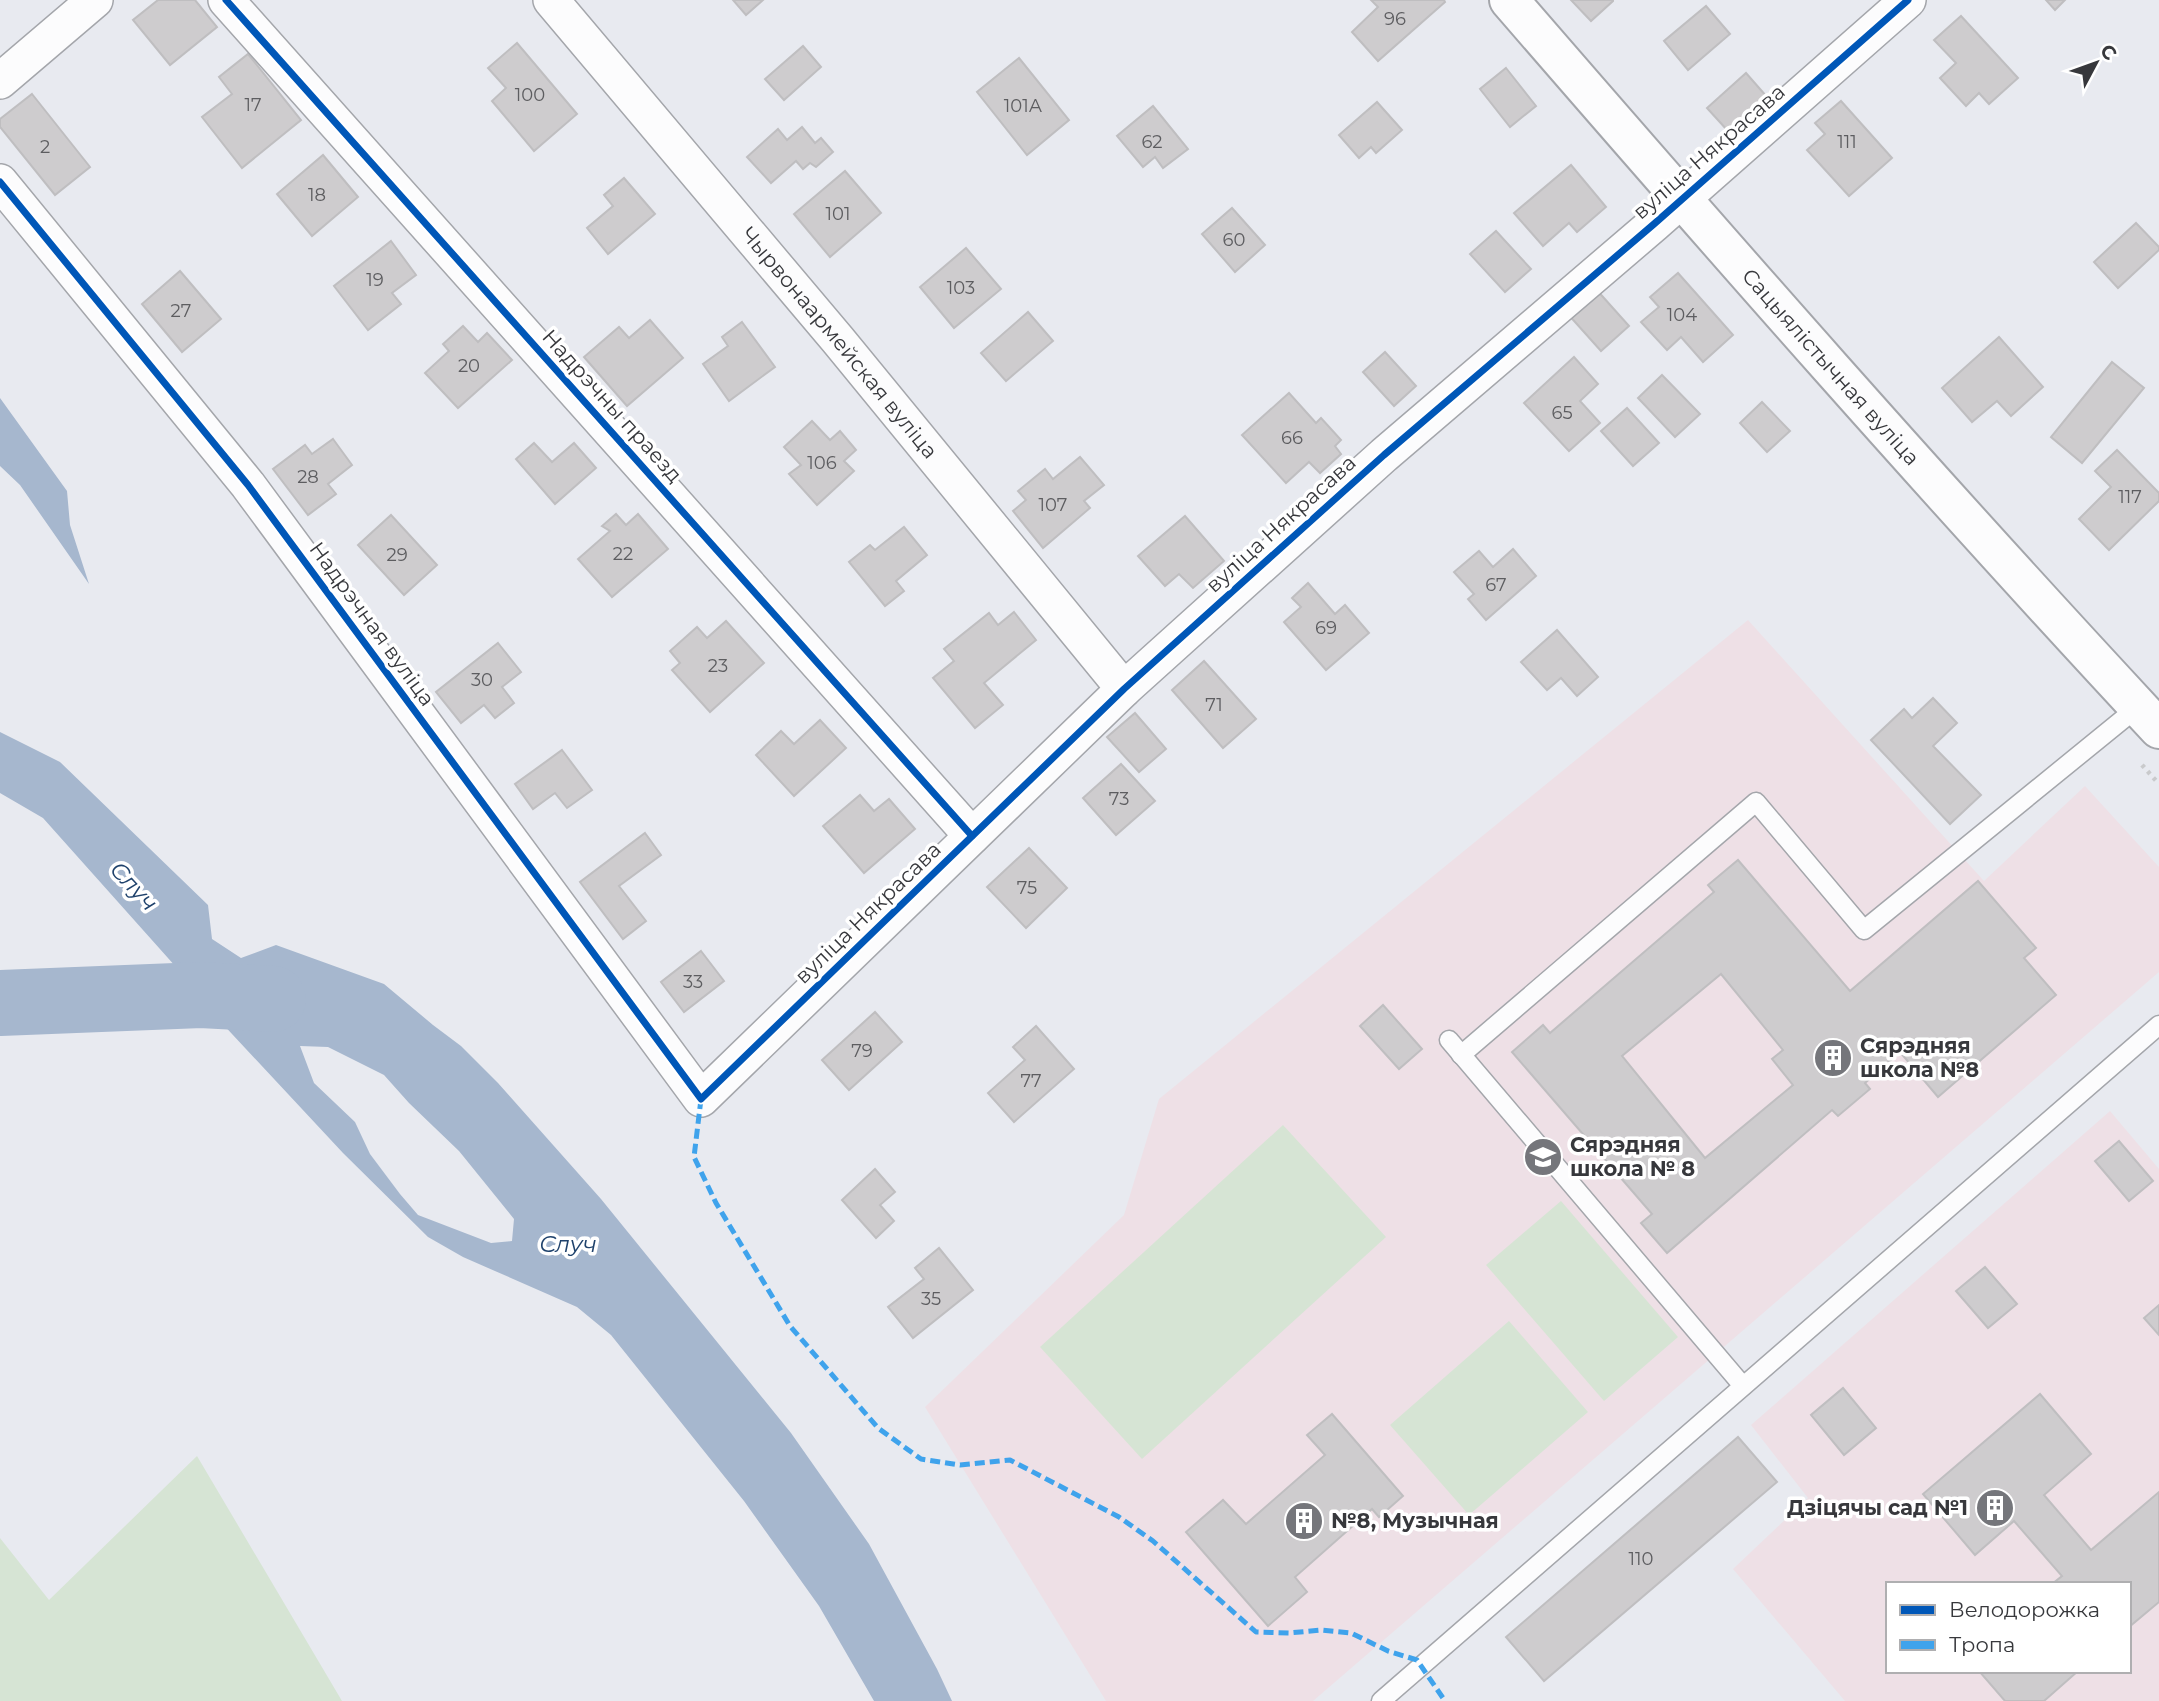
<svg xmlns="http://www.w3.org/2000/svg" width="2159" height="1701" font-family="Montserrat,sans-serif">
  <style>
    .education { fill: #eee0e6; fill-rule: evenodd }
    .green { fill: #d6e4d4 }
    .water { fill: #a6b7ce; fill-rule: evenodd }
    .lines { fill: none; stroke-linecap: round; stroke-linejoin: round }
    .river { stroke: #a6b7ce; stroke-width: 66 }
    .building { fill: #ceccce; stroke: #bfbec0; stroke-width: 2; fill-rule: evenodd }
    .service-casing { stroke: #a4a6ab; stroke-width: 21 }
    .minor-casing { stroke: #a4a6ab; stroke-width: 38 }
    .secondary-casing { stroke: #a4a6ab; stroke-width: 42 }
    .path { stroke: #c9cacc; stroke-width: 4.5; stroke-dasharray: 3.5 5; stroke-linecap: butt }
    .service { stroke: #fcfcfd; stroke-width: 18 }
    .minor { stroke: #fcfcfd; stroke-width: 35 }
    .secondary { stroke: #fcfcfd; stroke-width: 38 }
    .quiet { stroke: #3fa3ec; stroke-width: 5; stroke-dasharray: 10 5; stroke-linecap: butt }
    .cycleway-casing { stroke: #fff; stroke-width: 11 }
    .cycleway { stroke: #0057b8; stroke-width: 7 }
    .labels { text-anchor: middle; stroke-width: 7; stroke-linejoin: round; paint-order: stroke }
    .number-label { font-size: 18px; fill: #5d5d60 }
    .street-label { font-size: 21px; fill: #37383c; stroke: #fff }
    .poi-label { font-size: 21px; font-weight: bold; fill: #37383c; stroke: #fff; text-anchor: start }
    .water-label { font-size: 23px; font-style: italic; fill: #1f426c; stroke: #fff }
  </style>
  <rect width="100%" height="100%" fill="#e8eaf0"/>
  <g class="education">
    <polygon points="1748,620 1984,881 2085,786 2159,867 2159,972 1313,1701 1106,1701 925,1407 1124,1215 1159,1099"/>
    <path d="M2110 1111 2159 1169V1701H1845L1733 1569 1808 1498 1751 1425ZM1888 1584H2129V1671H1888Z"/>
  </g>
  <g class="green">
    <polygon points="1283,1125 1386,1237 1142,1459 1040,1347"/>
    <polygon points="1561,1201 1678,1337 1604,1401 1486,1265"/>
    <polygon points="1509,1321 1588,1412 1469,1515 1390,1425"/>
    <polygon points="197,1456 342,1701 0,1701 0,1538 49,1600"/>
  </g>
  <g class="water">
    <polygon points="0,398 67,491 70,525 89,584 20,485 0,466"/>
    <path d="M0 732 60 762 208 905 212 939 241 958 276 945 384 984 433 1025 461 1046 498 1083 601 1199 791 1433 869 1544 937 1669 952 1701H874L819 1606 744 1501 611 1335 577 1307 463 1257 428 1237 343 1153 205 1005 201 995 43 818 0 793ZM300 1046 328 1047 384 1075 409 1103 459 1151 514 1219 512 1241 491 1243 418 1215 400 1194 370 1154 355 1122 314 1083Z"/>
  </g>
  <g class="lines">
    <polyline class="river" points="0,1003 201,995 273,999"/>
  </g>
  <g class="building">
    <polygon points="158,0 195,0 217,27 170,65 133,20"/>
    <polygon points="733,0 763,0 746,15"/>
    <polygon points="1371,0 1444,0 1445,2 1378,61 1352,32 1378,7"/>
    <polygon points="1571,0 1613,0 1613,1 1591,21"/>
    <polygon points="2046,0 2065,0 2055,10"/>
    <polygon points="1706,6 1730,34 1688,70 1664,41"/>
    <polygon points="1961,16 2018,78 1989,104 1979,93 1966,106 1940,78 1956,63 1934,40"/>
    <polygon points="517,43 577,114 534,151 492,101 506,88 488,68"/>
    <polygon points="803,46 821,67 784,100 765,79"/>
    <polygon points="248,54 301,120 242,168 202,117 232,94 219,77"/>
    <polygon points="1019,58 1069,120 1027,155 977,92"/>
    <polygon points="1506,68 1536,106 1510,127 1480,89"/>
    <polygon points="1746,73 1767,97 1728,131 1707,108"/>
    <polygon points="32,94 90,167 55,195 0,127 0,119"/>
    <polygon points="1841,101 1892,158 1849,196 1807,150 1825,134 1815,123"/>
    <polygon points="1377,102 1402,130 1376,153 1371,147 1359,158 1339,135"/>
    <polygon points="1153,106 1188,149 1163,168 1155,157 1143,167 1117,136"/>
    <polygon points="802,127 815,143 821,138 833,152 816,167 810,163 803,169 796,161 771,183 747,157 778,129 787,140"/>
    <polygon points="323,155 358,197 312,236 277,194"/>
    <polygon points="1571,165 1606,207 1577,232 1569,223 1543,246 1514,213"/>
    <polygon points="845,171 881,213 830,257 794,214"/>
    <polygon points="624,178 655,214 608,254 587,228 613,206 604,195"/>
    <polygon points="1232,208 1265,245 1235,272 1202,234"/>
    <polygon points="2136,223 2159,247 2159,250 2118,288 2094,262"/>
    <polygon points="1496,231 1531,269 1505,292 1470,254"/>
    <polygon points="391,241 416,275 392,293 401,304 368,330 334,286"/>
    <polygon points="966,248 1001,289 954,328 920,287"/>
    <polygon points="180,271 221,319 182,352 142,304"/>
    <polygon points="1678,273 1733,335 1703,362 1681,337 1667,350 1641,322 1659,307 1650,297"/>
    <polygon points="1595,288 1629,326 1601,351 1567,313"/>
    <polygon points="1028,312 1053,341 1006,381 981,353"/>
    <polygon points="650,320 683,358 627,406 584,357 619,327 629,338"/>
    <polygon points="742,322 775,367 729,401 703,364 728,346 722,337"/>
    <polygon points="463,326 478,342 487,333 512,360 458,408 425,373 449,351 443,344"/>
    <polygon points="1999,337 2043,387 2011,416 1997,401 1972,422 1942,388"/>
    <polygon points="1385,352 1416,386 1394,406 1363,372"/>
    <polygon points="1574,357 1598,384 1580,401 1600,423 1569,451 1524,403"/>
    <polygon points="2112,362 2144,388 2082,463 2051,437"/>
    <polygon points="1662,375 1700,414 1675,437 1638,398"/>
    <polygon points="1289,393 1316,423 1321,418 1341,440 1335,446 1341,454 1320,473 1309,462 1286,483 1242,435"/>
    <polygon points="1762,402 1790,431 1767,452 1740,423"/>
    <polygon points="1627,408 1659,443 1633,466 1601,431"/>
    <polygon points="812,421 830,440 840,431 856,450 844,461 854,471 817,505 789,474 801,465 784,447"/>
    <polygon points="333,439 352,465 328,484 336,494 308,515 273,469 305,445 312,454"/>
    <polygon points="534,443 552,462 574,443 596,468 555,504 516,459"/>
    <polygon points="2117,450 2159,493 2159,501 2109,550 2079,519 2111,487 2095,471"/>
    <polygon points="1080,457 1104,485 1084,501 1090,508 1043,548 1013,511 1026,500 1018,491 1045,469 1053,479"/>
    <polygon points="616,514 626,525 638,514 668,549 612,597 578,559 610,531 602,526"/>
    <polygon points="391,515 437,565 404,595 358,545"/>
    <polygon points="1185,516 1224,561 1193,588 1179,574 1165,586 1138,556"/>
    <polygon points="904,527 927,555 896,581 904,591 885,606 849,562 870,545 875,550"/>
    <polygon points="1513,549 1536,576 1486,620 1468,599 1474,594 1454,572 1479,551 1493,567"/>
    <polygon points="1308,583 1335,614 1345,605 1369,633 1326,670 1284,622 1301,607 1292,598"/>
    <polygon points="1014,612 1036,640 984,683 1003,705 975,728 933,678 954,661 944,649 989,613 998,625"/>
    <polygon points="726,621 764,663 710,712 672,670 680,663 670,651 697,627 707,638"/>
    <polygon points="1557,630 1598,677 1577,696 1561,678 1547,690 1521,662"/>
    <polygon points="498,643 521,672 502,687 514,703 495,718 484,705 461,723 436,692"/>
    <polygon points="1204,661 1256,719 1223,748 1172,690"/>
    <polygon points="1933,698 1957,723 1933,746 1981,795 1950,824 1871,740 1904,709 1912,718"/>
    <polygon points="1135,713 1166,749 1139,772 1107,737"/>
    <polygon points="820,720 846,748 794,796 756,755 781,731 794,744"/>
    <polygon points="562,750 592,790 567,808 555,793 533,809 515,784"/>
    <polygon points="1121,764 1155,801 1116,835 1083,798"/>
    <polygon points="860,795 874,811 889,799 915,829 864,873 823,826"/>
    <polygon points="645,833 661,855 619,886 646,921 623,939 580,882"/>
    <polygon points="1029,848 1067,888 1026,928 987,887"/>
    <path d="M1738 860 1850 991 1978 881 2036 948 2024 958 2056 995 1938 1097 1900 1052 1865 1083 1870 1089 1838 1116 1832 1110 1667 1253 1641 1223 1652 1214 1512 1052 1543 1025 1550 1033 1714 892 1708 885ZM1721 974 1783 1050 1772 1059 1793 1085 1705 1158 1622 1056Z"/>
    <polygon points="701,951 724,981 684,1012 661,982"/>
    <polygon points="1383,1005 1422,1049 1399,1069 1360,1026"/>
    <polygon points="875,1012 902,1042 849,1090 822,1060"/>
    <polygon points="1036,1026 1074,1069 1014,1122 988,1093 1025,1060 1013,1047"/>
    <polygon points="2119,1141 2153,1181 2129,1201 2095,1161"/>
    <polygon points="875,1169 895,1192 880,1205 894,1221 876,1238 842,1200"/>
    <polygon points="939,1248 973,1290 913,1338 888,1307 924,1279 915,1268"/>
    <polygon points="1985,1267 2017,1304 1988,1328 1956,1291"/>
    <polygon points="2159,1305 2159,1335 2144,1318"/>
    <polygon points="1843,1388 1876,1428 1844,1455 1811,1415"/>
    <polygon points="2040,1394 2091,1454 2044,1495 2091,1550 2159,1492 2159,1602 2129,1627 2129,1584 2052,1584 2062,1576 2014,1521 1975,1555 1923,1494"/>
    <polygon points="1332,1414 1403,1496 1379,1517 1372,1509 1295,1577 1307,1592 1268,1626 1186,1532 1223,1500 1246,1524 1325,1455 1307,1435"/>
    <polygon points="1738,1437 1777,1482 1544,1681 1506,1637"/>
    <polygon points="1979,1671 2078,1671 2044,1701 2005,1701"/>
  </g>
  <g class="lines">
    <defs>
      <g id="service">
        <polyline points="1449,1040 1743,1386"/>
        <polyline points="1461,1055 1756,802 1864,930 2138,707"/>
        <polyline points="1381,1701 2159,1025"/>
      </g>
      <g id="minor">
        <polyline points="226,0 972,836"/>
        <path id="s1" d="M551 0 838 340 1124 689"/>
        <polyline points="0,81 95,0"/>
        <polyline points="0,182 248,485 701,1099 1124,689 1384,455 1654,224 1908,0"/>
      </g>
      <g id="secondary">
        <path id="s2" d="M1509 0C1722 246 1937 491 2159 729"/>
      </g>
    </defs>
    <use href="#service" class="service-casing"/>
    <use href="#minor" class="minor-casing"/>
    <use href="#secondary" class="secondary-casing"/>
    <polyline class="path" points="2142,765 2159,784"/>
    <use href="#service" class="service"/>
    <use href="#minor" class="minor"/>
    <use href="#secondary" class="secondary"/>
    <polyline class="quiet" points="701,1099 694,1157 716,1203 790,1326 878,1428 921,1459 960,1465 1010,1460 1119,1517 1153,1541 1256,1632 1289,1633 1322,1630 1351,1633 1388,1651 1417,1660 1445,1701"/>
    <defs>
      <g id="cycleway">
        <polyline points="226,0 972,836"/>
        <polyline points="0,182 248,485 701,1099 1124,689 1384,455 1654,224 1908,0"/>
      </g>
    </defs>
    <use href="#cycleway" class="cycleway-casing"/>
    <use href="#cycleway" class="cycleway"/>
  </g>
  <defs>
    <symbol id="building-disc" viewBox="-11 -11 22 22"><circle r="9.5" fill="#75767b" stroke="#fff"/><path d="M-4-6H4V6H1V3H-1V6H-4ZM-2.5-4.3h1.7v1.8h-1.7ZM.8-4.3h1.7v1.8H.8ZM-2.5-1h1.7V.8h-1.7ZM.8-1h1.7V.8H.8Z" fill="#fff"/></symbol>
    <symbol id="school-disc" viewBox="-11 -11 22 22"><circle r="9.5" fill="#75767b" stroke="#fff"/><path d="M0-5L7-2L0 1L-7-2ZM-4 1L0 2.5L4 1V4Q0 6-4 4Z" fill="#fff"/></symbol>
  </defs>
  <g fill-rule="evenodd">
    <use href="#building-disc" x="1811" y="1036" width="44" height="44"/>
    <use href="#school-disc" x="1521" y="1135" width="44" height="44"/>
    <use href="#building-disc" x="1973" y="1486" width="44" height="44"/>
    <use href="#building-disc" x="1282" y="1499" width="44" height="44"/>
  </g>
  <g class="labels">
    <g class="number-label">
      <text x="1395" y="25">96</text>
      <text x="530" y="101">100</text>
      <text x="253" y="111">17</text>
      <text x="1023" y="112">101А</text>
      <text x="1152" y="148">62</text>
      <text x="1847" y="148">111</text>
      <text x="45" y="153">2</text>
      <text x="317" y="201">18</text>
      <text x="838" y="220">101</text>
      <text x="1234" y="246">60</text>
      <text x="375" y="286">19</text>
      <text x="961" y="294">103</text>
      <text x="181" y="317">27</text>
      <text x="1682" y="321">104</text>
      <text x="469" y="372">20</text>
      <text x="1562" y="419">65</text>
      <text x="1292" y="444">66</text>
      <text x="822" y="469">106</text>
      <text x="308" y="483">28</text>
      <text x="2130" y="503">117</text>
      <text x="1053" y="511">107</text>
      <text x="623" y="560">22</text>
      <text x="397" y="561">29</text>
      <text x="1496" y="591">67</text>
      <text x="1326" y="634">69</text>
      <text x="718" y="672">23</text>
      <text x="482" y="686">30</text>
      <text x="1214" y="711">71</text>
      <text x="1119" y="805">73</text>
      <text x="1027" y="894">75</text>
      <text x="693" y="988">33</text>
      <text x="862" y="1057">79</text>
      <text x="1031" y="1087">77</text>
      <text x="931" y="1305">35</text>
      <text x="1641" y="1565">110</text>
    </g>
    <g class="street-label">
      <text transform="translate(1709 152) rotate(-41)" y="7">вуліца Някрасава</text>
      <text dy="7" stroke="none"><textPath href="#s1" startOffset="448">Чырвонаармейская вуліца</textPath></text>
      <text dy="7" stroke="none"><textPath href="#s2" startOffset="488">Сацыялістычная вуліца</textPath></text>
      <text transform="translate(612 406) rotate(48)" y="7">Надрэчны праезд</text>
      <text transform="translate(1281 524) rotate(-42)" y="7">вуліца Някрасава</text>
      <text transform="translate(372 624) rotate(54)" y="7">Надрэчная вуліца</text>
      <text transform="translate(868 913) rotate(-44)" y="7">вуліца Някрасава</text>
    </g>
    <g class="poi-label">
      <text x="1860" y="1053">Сярэдняя<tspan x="1860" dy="24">школа №8</tspan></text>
      <text x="1570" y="1152">Сярэдняя<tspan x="1570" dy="24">школа № 8</tspan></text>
      <text x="1968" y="1515" text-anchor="end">Дзіцячы сад №1</text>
      <text x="1331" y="1528">№8, Музычная</text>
    </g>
    <g class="water-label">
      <text transform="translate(134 886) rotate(47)" y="8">Случ</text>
      <text x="568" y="1252">Случ</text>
    </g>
  </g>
  <rect x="1886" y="1582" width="245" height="91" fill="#ffffff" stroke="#afafb1" stroke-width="2"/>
  <rect x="1900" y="1605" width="35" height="10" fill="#0057b8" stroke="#afafb1" stroke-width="2"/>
  <text x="1949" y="1617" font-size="21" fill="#37383c">Велодорожка</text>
  <rect x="1900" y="1640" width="35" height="10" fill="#3fa3ec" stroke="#afafb1" stroke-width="2"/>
  <text x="1949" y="1652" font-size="21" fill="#37383c">Тропа</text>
  <g transform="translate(2096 63) rotate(49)" stroke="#ffffff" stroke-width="5" paint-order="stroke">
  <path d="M0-5L12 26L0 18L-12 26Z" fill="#37383c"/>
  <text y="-10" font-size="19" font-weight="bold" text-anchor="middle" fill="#37383c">С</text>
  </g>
</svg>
